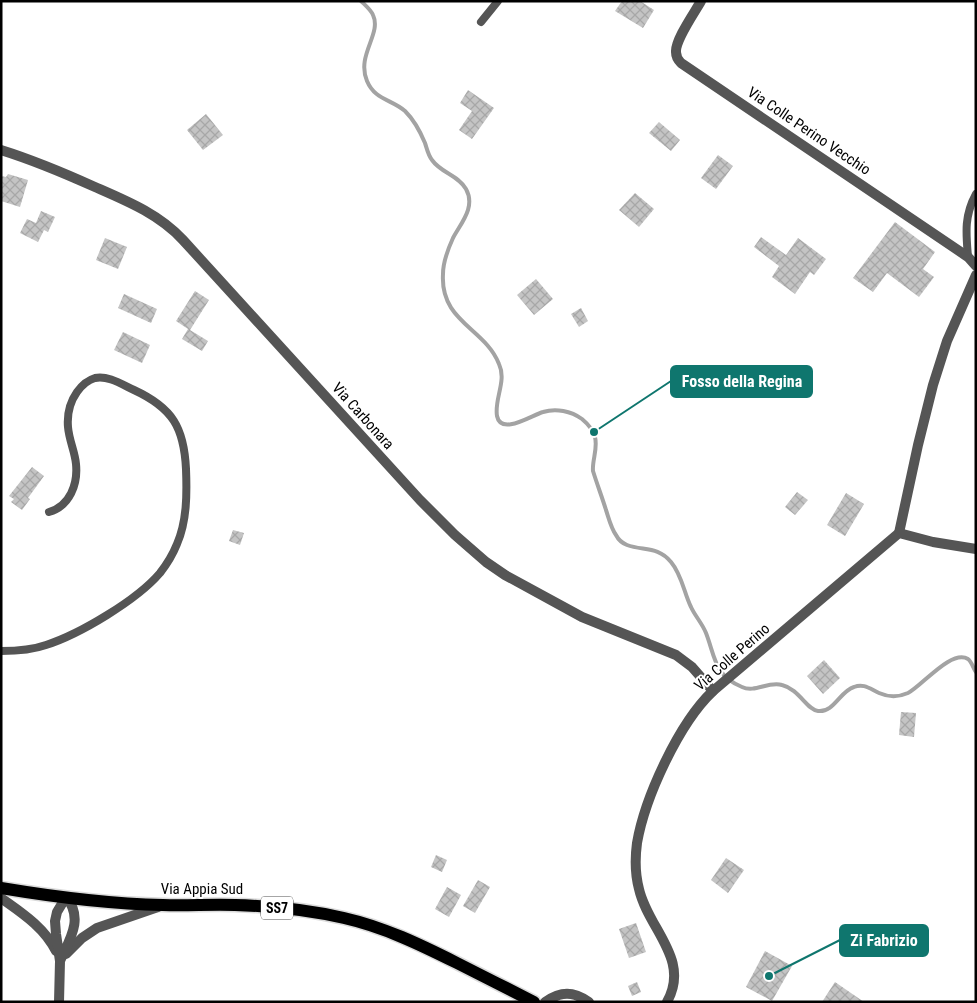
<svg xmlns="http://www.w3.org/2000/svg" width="977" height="1003" font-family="'Roboto Condensed',sans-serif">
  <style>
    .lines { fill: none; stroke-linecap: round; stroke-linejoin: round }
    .stream { stroke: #a3a3a3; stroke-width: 4 }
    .building { fill: url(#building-cross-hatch) }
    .primary-casing { stroke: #dbdbdb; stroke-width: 15 }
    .service { stroke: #555; stroke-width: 8 }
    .minor { stroke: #555; stroke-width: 10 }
    .primary { stroke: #000; stroke-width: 12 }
    .labels { text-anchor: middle; stroke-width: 4; stroke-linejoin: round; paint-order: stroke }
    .shield { fill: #fff; stroke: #4c4c4c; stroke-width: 1 }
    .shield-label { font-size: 14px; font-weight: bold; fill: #000 }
    .street-label { font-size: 15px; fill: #000; stroke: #fff }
    .leader { fill: none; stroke: #0f766e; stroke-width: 2 }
    .callout-dot { fill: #0f766e; stroke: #fff; stroke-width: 2 }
    .callout { fill: #0f766e; stroke: #0f766e; stroke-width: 2 }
    .callout-label { font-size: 16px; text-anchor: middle; font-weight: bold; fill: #fff }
  </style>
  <defs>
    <pattern id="building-cross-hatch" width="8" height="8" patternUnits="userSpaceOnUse" patternTransform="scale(1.25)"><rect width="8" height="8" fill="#c4c4c4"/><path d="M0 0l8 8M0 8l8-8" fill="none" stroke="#a7a7a7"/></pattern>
  </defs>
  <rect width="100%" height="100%" fill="#fff"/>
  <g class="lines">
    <path class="stream" d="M361 1C365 5 371 10 373 15 382 34 356 55 367 81 375 100 391 99 405 111 414 120 420 131 425 143 427 149 428 155 432 160 441 173 458 175 466 189 476 207 461 223 453 238 448 249 443 262 443 274 440 322 485 328 499 364 507 381 494 399 497 416 501 436 532 415 543 412 556 408 571 411 582 419 588 424 593 430 595 437 598 449 592 460 593 471 597 484 602 497 606 510 609 519 611 528 616 535 618 539 622 543 627 545 643 551 658 546 671 562 682 575 684 593 691 607 695 616 702 623 706 633 715 656 714 676 742 687 755 693 768 681 782 685 799 689 807 710 818 711 834 713 840 691 854 687 864 683 870 689 879 693 888 697 899 697 908 693 922 686 951 649 968 659 972 662 973 668 976 672"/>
  </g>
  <g class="building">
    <polygon points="622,1 640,1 654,10 643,28 615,11"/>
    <polygon points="468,90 494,108 472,139 459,130 472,111 460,103"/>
    <polygon points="206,114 223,135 203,150 187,130"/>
    <polygon points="659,122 680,140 671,151 649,133"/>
    <polygon points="718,155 733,166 716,189 701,178"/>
    <polygon points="8,174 28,180 20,207 1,201 1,176 6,177"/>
    <polygon points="635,193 654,209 639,227 619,210"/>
    <polygon points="41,211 55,217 48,232 44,230 38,242 20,233 27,219 36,223"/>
    <polygon points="895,222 935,252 923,269 934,277 919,297 887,273 873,292 853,278"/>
    <polygon points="761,237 786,255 798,238 826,259 814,275 810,272 795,294 772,277 779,266 754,247"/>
    <polygon points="105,238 127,247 118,269 96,260"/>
    <polygon points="536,279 553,299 534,315 517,295"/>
    <polygon points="195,291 209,300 190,330 208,341 202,351 182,339 188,329 176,321"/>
    <polygon points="124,294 157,309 151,323 118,308"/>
    <polygon points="581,308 588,321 579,327 571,314"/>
    <polygon points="123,332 150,345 142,363 114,350"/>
    <polygon points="32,467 44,476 28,498 30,499 22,510 11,502 14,499 9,496"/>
    <polygon points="797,492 808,500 795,515 785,507"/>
    <polygon points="846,493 864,504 845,536 827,525"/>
    <polygon points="233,530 244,533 240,545 229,541"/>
    <polygon points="824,660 840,678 823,694 807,676"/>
    <polygon points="901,712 916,713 914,737 899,735"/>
    <polygon points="436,855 447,860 442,872 431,867"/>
    <polygon points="726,858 744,870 728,893 711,880"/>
    <polygon points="478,880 490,887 475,913 463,906"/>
    <polygon points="447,887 461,895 449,917 435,909"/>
    <polygon points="636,923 646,952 629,958 619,929"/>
    <polygon points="765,951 792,966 772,1001 746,987"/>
    <polygon points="637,982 641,992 632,996 628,986"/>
    <polygon points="835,982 864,1002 822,1002"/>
  </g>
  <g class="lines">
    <defs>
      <path id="primary" d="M1 888C55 897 109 904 163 905 187 906 211 904 235 905 271 906 309 910 344 918 384 927 421 945 457 963 483 976 508 989 534 1002"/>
    </defs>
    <use href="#primary" class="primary-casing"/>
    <g class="service">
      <polyline points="481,22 498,1"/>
      <path d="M968 257C966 233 964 216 976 194"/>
      <path d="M1 651C16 651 32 650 46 645 80 634 137 600 160 573 167 564 173 554 177 544 187 521 187 494 186 469 184 428 173 408 134 390 123 385 108 375 95 378 88 380 82 385 77 392 70 402 67 415 68 427 69 440 75 452 76 464 78 484 70 506 49 512"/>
    </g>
    <g class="minor">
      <path d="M701 1C695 12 675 40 676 52 676 57 678 60 681 63L968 257 976 266"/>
      <path d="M1 150C33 160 64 173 95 187 127 201 159 214 183 240L420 500 455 535 486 562 505 575 582 617 676 655 692 667 713 691"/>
      <polyline points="899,533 918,445 933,385 947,341 976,275"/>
      <path d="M1 898C22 913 44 927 56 951"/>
      <polyline points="66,954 82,938 97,928 158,907"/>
      <path d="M59 1002 60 961 56 934 55 921 57 912 66 897C84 918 70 939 60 961"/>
      <path d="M545 1002C561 991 573 991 589 1002"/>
      <path d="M667 1002C691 959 648 929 639 889 635 874 635 858 637 843 645 797 679 723 713 691L899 533 933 542 976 549"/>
    </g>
    <use href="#primary" class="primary"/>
  </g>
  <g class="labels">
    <rect class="shield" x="261" y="896.5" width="32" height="23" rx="4"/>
    <g class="shield-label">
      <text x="277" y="913">SS7</text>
    </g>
    <g class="street-label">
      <text transform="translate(809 131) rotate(34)" y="5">Via Colle Perino Vecchio</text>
      <text transform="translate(363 416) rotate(48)" y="5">Via Carbonara</text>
      <text transform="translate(732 657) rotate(-41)" y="5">Via Colle Perino</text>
      <text x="202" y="894">Via Appia Sud</text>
    </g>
  </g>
  <path class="leader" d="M594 432L671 381M769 976L840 940"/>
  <g class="callout-dot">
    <circle cx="594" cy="432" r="5"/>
    <circle cx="769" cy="976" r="5"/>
  </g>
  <g class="callout">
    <rect x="671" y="366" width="141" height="31" rx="5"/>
    <rect x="840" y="925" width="88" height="31" rx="5"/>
  </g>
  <g class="callout-label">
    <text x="742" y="387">Fosso della Regina</text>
    <text x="884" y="946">Zi Fabrizio</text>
  </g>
  <rect width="977" height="1003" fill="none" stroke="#000000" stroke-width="5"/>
</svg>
